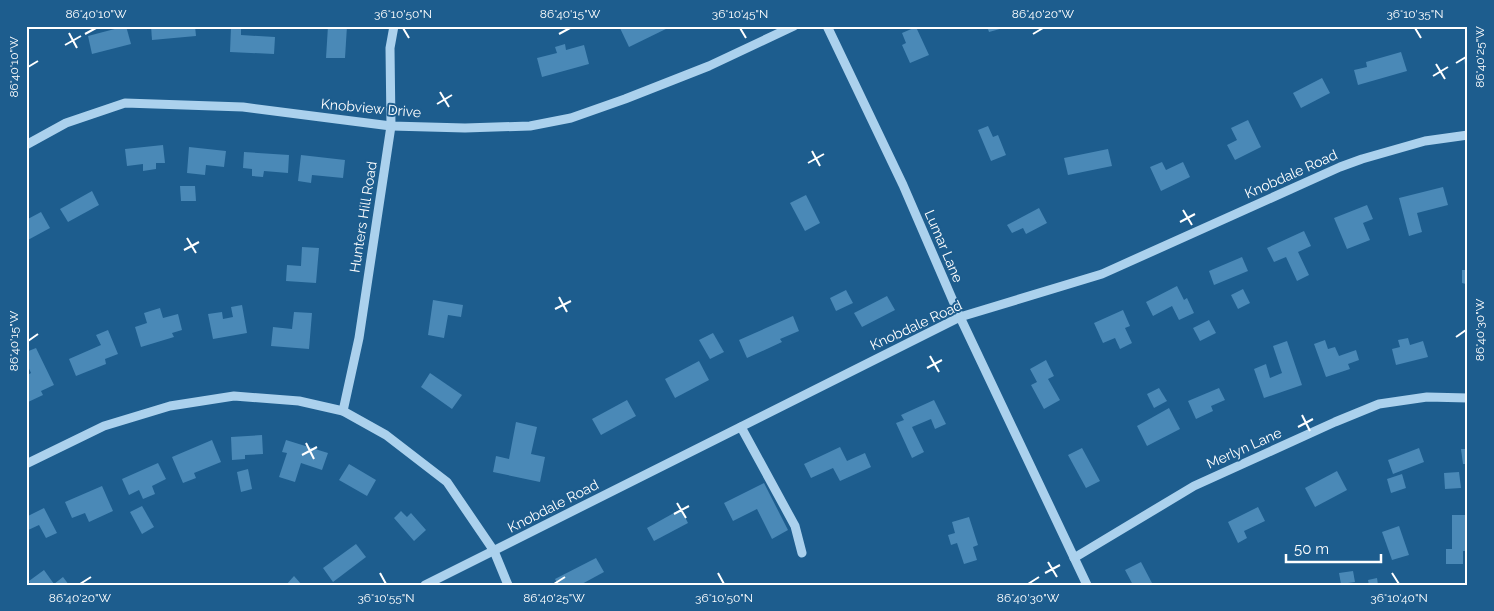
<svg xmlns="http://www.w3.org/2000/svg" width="1494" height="611" font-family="Raleway,sans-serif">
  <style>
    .building { fill: #4a89b7 }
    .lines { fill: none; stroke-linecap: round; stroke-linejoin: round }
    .minor { stroke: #abd1ed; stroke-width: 9 }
    .ticks { fill: none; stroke: #fff; stroke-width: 2 }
    .labels { text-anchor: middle; stroke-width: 4; stroke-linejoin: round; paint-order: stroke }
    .street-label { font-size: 14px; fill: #fff; stroke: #1d5d8e }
    .neatline { fill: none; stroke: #fff; stroke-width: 2 }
    .ticks-label { font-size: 12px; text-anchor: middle; fill: #fff }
  </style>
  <rect width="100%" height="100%" fill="#1d5d8e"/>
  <g class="building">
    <polygon points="126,26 131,44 92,54 88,36"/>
    <polygon points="151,26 195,26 196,36 152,40"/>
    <polygon points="328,26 347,26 345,58 326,58"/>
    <polygon points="619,26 672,26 629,47"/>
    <polygon points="987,26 1007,26 1007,27 989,32"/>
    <polygon points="231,27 241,28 241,35 275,37 274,54 230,52"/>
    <polygon points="916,27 929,55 910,63 902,45 906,43 902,33"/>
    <polygon points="565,44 566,50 584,45 589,64 542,77 537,58 557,53 555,47"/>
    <polygon points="1401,52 1407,71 1358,85 1354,70 1367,67 1366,62"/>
    <polygon points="1464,58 1468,58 1468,79 1467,79"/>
    <polygon points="1322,78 1330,93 1301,108 1293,93"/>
    <polygon points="1248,120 1261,147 1235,160 1227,145 1237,140 1231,128"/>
    <polygon points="988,126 993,137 998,135 1006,155 991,161 978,130"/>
    <polygon points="163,145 165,163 156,163 156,169 143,171 143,164 127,166 125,149"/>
    <polygon points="189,147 226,151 224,167 206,165 205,175 187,173"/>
    <polygon points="1108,149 1112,166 1068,175 1064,158"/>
    <polygon points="244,152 289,155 288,173 264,171 263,177 252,176 252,169 243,168"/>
    <polygon points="301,155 345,160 343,178 312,175 311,183 298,181"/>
    <polygon points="1162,162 1166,170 1183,162 1190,177 1161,191 1150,167"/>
    <polygon points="180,186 195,186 196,201 181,201"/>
    <polygon points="1443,187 1448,205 1417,213 1422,232 1409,236 1399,198"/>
    <polygon points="92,191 99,205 68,222 60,209"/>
    <polygon points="806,195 820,223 805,231 790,203"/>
    <polygon points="1367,205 1373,219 1363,223 1370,240 1347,249 1334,218"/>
    <polygon points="1039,208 1047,223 1026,234 1023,228 1012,233 1007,225"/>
    <polygon points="41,212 50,228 26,241 26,220"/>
    <polygon points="1465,216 1468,216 1468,234 1466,234"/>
    <polygon points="1304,231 1311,246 1298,252 1309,275 1297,281 1286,257 1274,262 1267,248"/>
    <polygon points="302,247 319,248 316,283 286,281 287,265 301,266"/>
    <polygon points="1242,257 1248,271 1214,285 1209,271"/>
    <polygon points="1462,270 1468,270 1468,292 1465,292 1466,284 1462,283"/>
    <polygon points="1177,286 1184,300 1187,298 1194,313 1179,320 1172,306 1153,316 1146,302"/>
    <polygon points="1243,289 1250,303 1238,309 1231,295"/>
    <polygon points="846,290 853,303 836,311 830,298"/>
    <polygon points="887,296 895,310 862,327 854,313"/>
    <polygon points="433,300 463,305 461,317 448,315 444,338 428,335"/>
    <polygon points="242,305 247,333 213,339 208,314 222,312 223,319 233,317 231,307"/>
    <polygon points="160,308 163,318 178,314 182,330 172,333 174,337 141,347 135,327 147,323 144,313"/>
    <polygon points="1123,310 1130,326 1125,328 1132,343 1120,349 1115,338 1103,343 1094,323"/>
    <polygon points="294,312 312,313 309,349 271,346 273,327 292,329"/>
    <polygon points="793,316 799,331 780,339 782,342 747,358 739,340"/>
    <polygon points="1209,320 1216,333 1200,341 1193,328"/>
    <polygon points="108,330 118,354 105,359 106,364 76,376 69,359 101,345 96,335"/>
    <polygon points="713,333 724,352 710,359 699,340"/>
    <polygon points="1408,338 1410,345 1423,341 1428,357 1396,365 1392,349 1400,347 1398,340"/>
    <polygon points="1325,340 1328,349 1335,347 1339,356 1356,350 1359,360 1348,364 1350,369 1326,377 1314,344"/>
    <polygon points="1287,341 1302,385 1264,398 1254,369 1266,364 1270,378 1282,373 1273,346"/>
    <polygon points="36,348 54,385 41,391 43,395 26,403 26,376 31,373 26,362 26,352"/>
    <polygon points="1046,360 1054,376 1048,379 1060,400 1044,409 1031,385 1037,382 1030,369"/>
    <polygon points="699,361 709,380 675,398 665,379"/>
    <polygon points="430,373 462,395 452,409 421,387"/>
    <polygon points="1159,388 1167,401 1154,408 1147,394"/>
    <polygon points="1219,388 1225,400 1211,406 1213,411 1196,419 1188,401"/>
    <polygon points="627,400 636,416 601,435 592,419"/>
    <polygon points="934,400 946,424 935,429 931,419 912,427 924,452 912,458 896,423 904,420 901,415"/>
    <polygon points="1169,408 1180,429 1147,446 1137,426"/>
    <polygon points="516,422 537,427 531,454 545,457 540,482 493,472 496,456 509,459"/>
    <polygon points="262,435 263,454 245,455 245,459 232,460 231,437"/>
    <polygon points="212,440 221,462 194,473 196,478 183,483 172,457"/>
    <polygon points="286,440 328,453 322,470 301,463 295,482 279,477 287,453 282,452"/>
    <polygon points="840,447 847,461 865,453 871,467 840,481 833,468 811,478 804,464"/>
    <polygon points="1082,448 1100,481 1086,488 1068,455"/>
    <polygon points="1419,448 1424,462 1393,474 1388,460"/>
    <polygon points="1461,449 1468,449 1468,464 1463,464"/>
    <polygon points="158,463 166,479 152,486 155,494 143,499 139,490 129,495 122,479"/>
    <polygon points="349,464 376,480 367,496 339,480"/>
    <polygon points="248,469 252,489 241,492 237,472"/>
    <polygon points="1337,471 1347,490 1315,507 1305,488"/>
    <polygon points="1459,472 1461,488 1445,489 1444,473"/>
    <polygon points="1402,474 1406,488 1391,493 1387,479"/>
    <polygon points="764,483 788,530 772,539 757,509 733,521 724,503"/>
    <polygon points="102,486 113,511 89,522 85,513 72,518 65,502"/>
    <polygon points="142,506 154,527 142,534 130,512"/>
    <polygon points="1258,507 1265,521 1244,531 1247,538 1238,543 1228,522"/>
    <polygon points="44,508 57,533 46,538 39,525 26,531 26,517"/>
    <polygon points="681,509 688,523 654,541 647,528"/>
    <polygon points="401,511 407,517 411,513 426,530 414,541 394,518"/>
    <polygon points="1452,515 1466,515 1466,530 1468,530 1468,551 1463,551 1463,564 1446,564 1446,549 1452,549"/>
    <polygon points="969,517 978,545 973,547 977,560 964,564 957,543 951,545 948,535 955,533 952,522"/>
    <polygon points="1399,526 1409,555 1392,560 1382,532"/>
    <polygon points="356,544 366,557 333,582 323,568"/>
    <polygon points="596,558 604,572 580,585 558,585 555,579"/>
    <polygon points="1141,562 1153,585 1133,585 1125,570"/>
    <polygon points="44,570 54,584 63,577 69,585 31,585 29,581"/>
    <polygon points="1353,571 1355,582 1341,584 1339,573"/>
    <polygon points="294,576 302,585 286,585"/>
    <polygon points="1377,578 1378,585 1369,585 1368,580"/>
  </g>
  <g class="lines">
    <g class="minor">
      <polyline points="827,26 903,185 960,317 1087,585"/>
      <polyline points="26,145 66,123 125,103 243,107 391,126 465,128 530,126 571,118 625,99 709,66 794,26"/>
      <polyline points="343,411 359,338 391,126 390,48 394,26"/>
      <polyline points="741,427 795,526 802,553"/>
      <polyline points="26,464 104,426 170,406 234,396 299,401 343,411 386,435 447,482 494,551 508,585"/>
      <polyline points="1074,558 1194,486 1335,422 1379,404 1427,397 1468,398"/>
      <polyline points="425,585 960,317 1102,274 1340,167 1362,159 1425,141 1468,135"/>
    </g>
  </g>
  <path class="ticks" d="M403 28 409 38M740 28 746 38M1415 28 1421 38M69 33 77 48M85 34 96 28M559 34 570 28M1033 34 1043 28M65 45 81 36M1456 63 1466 57M1436 64 1445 79M28 67 38 61M1433 76 1448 67M440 92 449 107M437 104 452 95M812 151 820 166M808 163 824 154M1183 210 1192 225M1180 222 1195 214M187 238 196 253M184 250 199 242M559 297 567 312M555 309 571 301M1456 337 1466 330M28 341 38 334M930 356 939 372M927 368 942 360M1302 415 1310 431M1298 427 1313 419M306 443 314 459M302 455 317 447M677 503 686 518M674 514 689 506M1048 562 1057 577M380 573 386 584M718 573 724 584M1045 573 1060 565M1392 573 1399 584M80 584 91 577M554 584 565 577M1028 584 1039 577"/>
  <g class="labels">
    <g class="street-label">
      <text transform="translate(371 108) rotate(5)" y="5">Knobview Drive</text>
      <text transform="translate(1291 174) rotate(-24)" y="5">Knobdale Road</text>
      <text transform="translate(363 217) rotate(-81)" y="5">Hunters Hill Road</text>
      <text transform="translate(944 246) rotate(67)" y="5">Lumar Lane</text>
      <text transform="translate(916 325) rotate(-25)" y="5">Knobdale Road</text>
      <text transform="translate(1244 448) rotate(-24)" y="5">Merlyn Lane</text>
      <text transform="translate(553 506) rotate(-27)" y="5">Knobdale Road</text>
    </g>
  </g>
  <rect width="1494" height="611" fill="none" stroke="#1d5d8e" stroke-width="55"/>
  <path d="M1286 554v8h95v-8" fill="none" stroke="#ffffff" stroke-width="2.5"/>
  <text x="1294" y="554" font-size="15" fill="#ffffff" stroke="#1d5d8e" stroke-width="4" paint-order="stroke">50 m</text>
  <rect x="28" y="28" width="1438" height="556" class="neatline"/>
  <g class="ticks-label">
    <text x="96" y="18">86°40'10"W</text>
    <text x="403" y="18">36°10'50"N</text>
    <text x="570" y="18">86°40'15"W</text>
    <text x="740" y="18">36°10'45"N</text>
    <text x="1043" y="18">86°40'20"W</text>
    <text x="1415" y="18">36°10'35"N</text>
    <text transform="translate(1480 57) rotate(-90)" y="4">86°40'25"W</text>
    <text transform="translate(14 67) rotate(-90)" y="4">86°40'10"W</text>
    <text transform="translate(1480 330) rotate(-90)" y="4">86°40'30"W</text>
    <text transform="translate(14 341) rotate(-90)" y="4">86°40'15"W</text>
    <text x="80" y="602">86°40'20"W</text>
    <text x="386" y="602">36°10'55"N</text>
    <text x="554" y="602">86°40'25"W</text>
    <text x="724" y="602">36°10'50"N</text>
    <text x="1028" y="602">86°40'30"W</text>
    <text x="1399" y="602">36°10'40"N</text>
  </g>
</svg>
